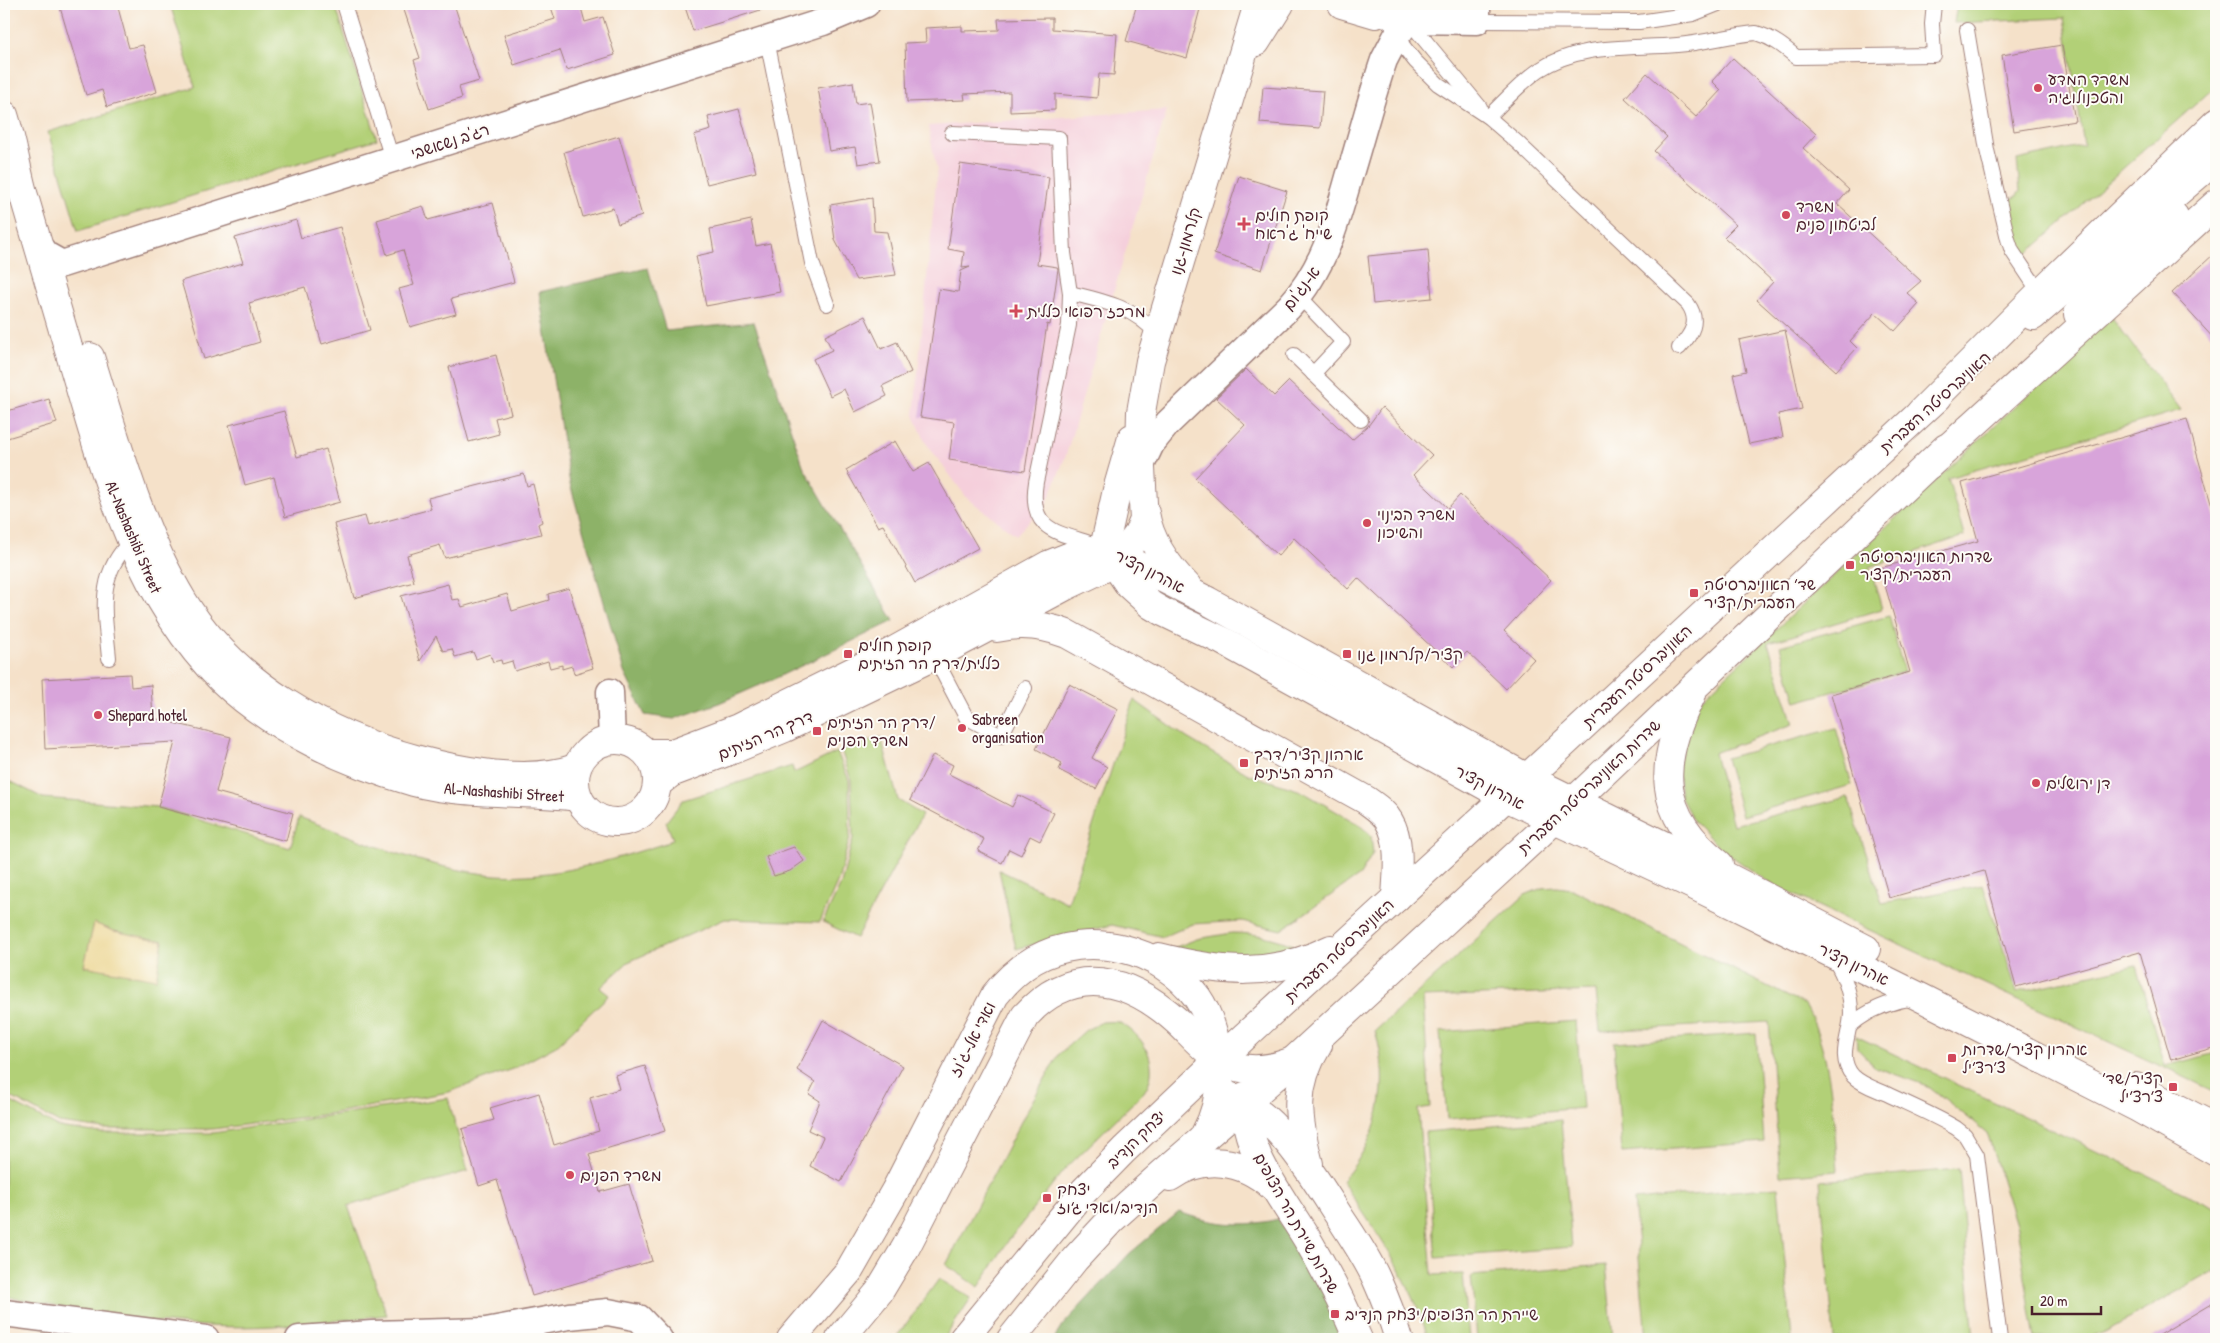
<svg xmlns="http://www.w3.org/2000/svg" width="2220" height="1343" font-family="'Patrick Hand','Playpen Sans Hebrew',sans-serif">
  <style>
    .built { fill: #f5cfdb }
    .green { fill: #b2d077; stroke: #7e7851 }
    .forest { fill: #8db268; stroke: #6c684a }
    .sand { fill: #eeda9e; stroke: #9c7c64 }
    .building { fill: #d8a4da }
    .lines { fill: none; stroke-linecap: round; stroke-linejoin: round }
    .lane-casing { stroke: #a0807a; stroke-width: 16 }
    .street-casing { stroke: #a0807a; stroke-width: 29 }
    .secondary-casing { stroke: #a0807a; stroke-width: 30 }
    .highway-casing { stroke: #a0807a; stroke-width: 30 }
    .lane { stroke: #fff; stroke-width: 14 }
    .street { stroke: #fff; stroke-width: 26 }
    .secondary { stroke: #fff; stroke-width: 28 }
    .highway { stroke: #fff; stroke-width: 28 }
    .poi-dot { fill: #d1495b; stroke: #fdfcf7; stroke-width: 2 }
    .labels { text-anchor: middle; stroke-width: 4; stroke-linejoin: round; paint-order: stroke }
    .poi-label { font-size: 16px; fill: #4a1f2b; stroke: #fdfcf7; text-anchor: start }
    .street-label { font-size: 16px; fill: #4a1f2b; stroke: #fdfcf7 }
  </style>
  <rect width="100%" height="100%" fill="#fdfcf7"/>
  <filter id="ink" filterUnits="userSpaceOnUse"><feTurbulence type="fractalNoise" baseFrequency=".02" numOctaves="2"/><feDisplacementMap in="SourceGraphic" scale="10" xChannelSelector="R" yChannelSelector="G"/><feConvolveMatrix kernelMatrix="1 2 1 2 8 2 1 2 1" color-interpolation-filters="sRGB"/></filter>
  <filter id="wash" filterUnits="userSpaceOnUse"><feTurbulence type="fractalNoise" baseFrequency=".0096" numOctaves="4" result="noise"/><feDisplacementMap in="SourceGraphic" scale="20" xChannelSelector="R" yChannelSelector="G"/><feGaussianBlur stdDeviation="1.12" result="paint"/><feColorMatrix in="noise" values="0 0 0 0 0 0 0 0 0 0 0 0 0 0 0 0 0 1.4 0 .05"/><feComposite in="paint" operator="in"/></filter>
  <g filter="url(#wash)">
    <rect width="100%" height="100%" fill="#f5e1c9"/>
    <polygon class="built" points="1167,110 1066,455 1047,503 1016,535 967,498 926,443 914,415 937,171 928,126"/>
    <g class="green">
      <polygon points="170,4 335,4 377,139 78,231 48,132 195,87"/>
      <polygon points="1957,4 2216,4 2216,86 2021,259 2008,200 2016,197 2020,191 2017,160 2084,145 2064,18 1954,23"/>
      <polygon points="2111,317 2181,410 1948,478 1964,536 1870,567 1882,609 1768,643 1793,724 1714,753 1733,825 1848,797 1882,903 1983,885 2017,992 2136,965 2165,1066 2216,1053 2216,1092 1773,885 1721,849 1694,822 1681,798 1678,766 1697,703"/>
      <polygon points="1889,616 1904,672 1796,702 1780,646"/>
      <polygon points="1134,700 1187,738 1248,774 1301,791 1358,824 1371,835 1373,853 1360,875 1281,930 1242,921 1193,924 1163,937 1112,925 1016,949 999,870 1068,903"/>
      <polygon points="1836,728 1852,785 1742,816 1726,758"/>
      <polygon points="881,737 898,800 922,815 856,938 823,922 841,884 853,838 851,780 841,750"/>
      <path d="M837 752 849 780 850 837 838 881 820 922 725 919 628 962 600 988 609 995 556 1046 515 1068 449 1092 328 1114 213 1129H105L59 1123 4 1093V778L43 798 158 807 290 848 299 817C363 841 427 869 495 875 553 879 612 860 666 843L673 839 666 822 683 800 792 766 794 773Z"/>
      <path d="M1557 887 1572 889 1805 1005C1833 1055 1833 1116 1838 1171L1780 1176 1769 1022 1600 1031 1596 991 1423 997 1430 1107 1418 1109 1432 1275 1463 1274 1469 1339H1428C1413 1281 1375 1231 1342 1181 1379 1139 1392 1085 1375 1031L1525 895 1542 888Z"/>
      <path d="M1232 933C1260 933 1284 940 1309 952L1263 963 1171 949 1197 939Z"/>
      <polygon points="1576,1021 1583,1108 1447,1119 1440,1032"/>
      <path d="M1102 1022C1107 1022 1113 1021 1118 1022 1121 1023 1125 1026 1128 1028 1149 1043 1159 1070 1144 1092L1063 1171 1008 1241 979 1287 946 1265 1024 1116 1059 1054 1086 1030Z"/>
      <polygon points="1756,1033 1764,1142 1622,1153 1614,1043"/>
      <polygon points="1856,1036 2216,1208 2216,1275 2214,1271 2105,1332 2086,1339 2035,1339 2017,1227 1987,1133 1930,1087 1875,1067 1857,1048"/>
      <path d="M4 1098 58 1127 100 1133H213L448 1098 468 1171 348 1206 387 1315C349 1319 311 1324 273 1326 186 1331 89 1314 4 1296Z"/>
      <polygon points="1561,1120 1572,1247 1436,1258 1425,1132"/>
      <polygon points="1959,1169 1974,1339 1834,1339 1820,1181"/>
      <polygon points="1778,1187 1792,1339 1646,1339 1634,1200"/>
      <polygon points="1606,1265 1613,1339 1477,1339 1471,1276"/>
      <polygon points="939,1279 971,1298 944,1339 895,1339"/>
    </g>
    <g class="forest">
      <polygon points="648,268 666,331 754,322 804,468 894,621 776,678 719,703 674,719 645,715 624,672 570,484 539,292"/>
      <path d="M1179 1212C1211 1224 1244 1228 1278 1219L1333 1306 1346 1339H1054L1062 1326 1129 1254Z"/>
    </g>
    <polygon class="sand" points="94,923 114,931 163,941 156,979 84,966"/>
    <g id="blocks">
      <g class="building">
        <polygon points="59,4 117,4 129,48 143,45 157,92 107,107 102,90 86,95"/>
        <polygon points="402,4 454,4 479,81 459,87 462,98 429,109 414,60 420,58"/>
        <polygon points="550,4 580,4 585,22 603,17 615,55 567,70 560,50 514,65 504,35 555,19"/>
        <polygon points="684,4 766,4 767,8 693,31"/>
        <polygon points="1137,4 1181,4 1200,9 1187,58 1126,41"/>
        <polygon points="1052,18 1052,29 1117,34 1114,75 1099,74 1097,98 1055,94 1055,110 1010,112 1010,92 964,94 965,100 907,102 905,43 926,42 925,28 962,26 962,31 999,30 998,19"/>
        <polygon points="2062,45 2075,121 2014,131 2002,55"/>
        <polygon points="1733,58 1816,134 1803,148 1849,190 1837,204 1921,281 1907,293 1919,304 1895,331 1875,313 1850,341 1857,348 1836,371 1757,300 1773,282 1724,237 1736,225 1654,151 1667,137 1625,98 1647,73 1696,117 1721,90 1712,81"/>
        <polygon points="853,82 856,104 870,102 880,161 858,164 855,147 829,151 818,88"/>
        <polygon points="1263,87 1323,91 1320,128 1260,123"/>
        <polygon points="739,109 756,172 707,184 694,135 711,130 708,117"/>
        <polygon points="619,136 642,216 618,224 613,208 583,217 564,152"/>
        <polygon points="960,164 1049,177 1037,264 1057,267 1058,269 1050,325 1047,324 1025,471 949,460 954,422 920,417 939,289 958,292 961,271 970,267 962,268 964,252 948,249"/>
        <polygon points="1239,176 1287,191 1262,270 1214,254"/>
        <polygon points="872,198 874,231 887,232 896,275 856,280 835,240 830,205"/>
        <polygon points="493,203 514,282 451,299 456,314 410,327 399,289 414,285 403,250 387,255 377,220 423,206 428,220"/>
        <polygon points="296,220 301,238 340,227 370,330 322,344 305,287 249,303 260,342 204,359 181,281 243,263 235,238"/>
        <polygon points="751,220 756,246 770,243 780,292 706,306 696,256 714,252 710,229"/>
        <polygon points="1428,250 1432,298 1373,304 1368,256"/>
        <polygon points="2216,252 2216,341 2172,293"/>
        <polygon points="865,316 881,349 897,342 911,372 882,386 887,396 855,412 844,389 830,396 813,359 832,350 825,336"/>
        <polygon points="1785,330 1802,409 1778,414 1783,437 1749,444 1733,374 1746,371 1739,340"/>
        <polygon points="496,355 511,414 495,418 499,434 469,442 449,367"/>
        <polygon points="1246,369 1274,396 1289,381 1352,440 1368,426 1382,407 1432,455 1413,475 1448,508 1460,495 1551,580 1504,631 1534,659 1506,689 1467,652 1453,667 1358,578 1348,589 1294,538 1278,556 1195,478 1245,425 1216,398"/>
        <polygon points="49,399 57,423 4,439 4,412"/>
        <polygon points="284,411 297,457 326,449 340,502 285,517 274,477 245,485 229,425"/>
        <polygon points="2187,419 2216,521 2216,1047 2171,1060 2140,952 2016,987 1984,871 1889,898 1831,694 1910,672 1880,568 1978,541 1962,483"/>
        <polygon points="895,441 913,472 929,463 978,548 915,583 883,525 878,527 846,470"/>
        <polygon points="524,474 527,486 533,484 542,522 538,524 541,534 445,558 440,545 407,555 414,582 354,598 334,524 365,516 368,526 431,509 428,498"/>
        <polygon points="448,584 452,600 459,599 462,607 507,594 512,611 549,600 548,594 569,588 593,668 574,674 572,666 562,669 562,665 550,668 548,661 515,671 512,661 502,664 501,660 493,662 490,654 476,659 473,652 455,657 452,649 443,651 436,636 420,661 401,596"/>
        <polygon points="130,674 131,687 151,685 153,718 231,737 216,792 293,813 286,841 158,807 175,742 45,749 42,679"/>
        <polygon points="1069,684 1118,709 1092,758 1107,767 1096,789 1059,770 1062,763 1036,749"/>
        <polygon points="933,755 953,765 949,774 1012,807 1018,795 1054,813 1040,841 1030,836 1021,855 1009,849 1002,863 978,851 984,839 910,800"/>
        <polygon points="794,847 804,861 790,871 774,876 766,857"/>
        <polygon points="823,1020 903,1066 841,1182 810,1166 823,1137 808,1130 820,1101 809,1094 815,1082 797,1070"/>
        <polygon points="645,1066 665,1131 589,1154 600,1192 629,1184 652,1261 532,1296 497,1180 479,1186 462,1129 494,1120 490,1108 539,1093 554,1145 599,1131 590,1098 619,1089 615,1075"/>
        <polygon points="2216,1301 2216,1339 2152,1339"/>
      </g>
    </g>
  </g>
  <g filter="url(#ink)">
    <use href="#blocks" fill-opacity="0" stroke="#a0807a" stroke-width="1"/>
    <g class="lines">
      <defs>
        <g id="lane">
          <polyline points="344,4 392,159"/>
          <polyline points="1408,20 1480,107"/>
          <polyline points="1424,21 1427,4"/>
          <polyline points="1477,21 1639,22 1693,14 1718,4"/>
          <polyline points="1967,30 1987,150 2008,239 2012,251 2040,293"/>
          <path d="M1396 37 1415 61 1438 84 1488 117 1518 143 1688 304C1700 321 1692 334 1679 348"/>
          <polyline points="767,40 812,263 827,304"/>
          <path d="M1488 117C1504 102 1520 83 1539 70 1580 43 1630 49 1677 45 1704 43 1730 35 1756 33 1773 38 1783 46 1796 57L1934 55 1932 24 1934 4"/>
          <path d="M952 133 1059 138 1064 253 1070 293 1069 325 1036 482C1028 532 1058 532 1096 545"/>
          <path d="M1070 293C1103 301 1134 307 1157 334"/>
          <polyline points="1299,296 1343,342 1313,374"/>
          <polyline points="1294,355 1361,420"/>
          <polyline points="934,656 966,717 1001,736 1025,688"/>
          <path d="M109 658C105 612 95 576 132 540"/>
          <path d="M1834 959C1844 975 1851 994 1851 1013 1851 1034 1836 1057 1853 1076 1862 1085 1876 1089 1887 1094 1910 1105 1934 1115 1956 1128L1965 1135 1977 1155 2000 1339"/>
          <path d="M1850 1026C1868 1010 1891 1001 1915 998"/>
        </g>
        <g id="street">
          <polyline points="1392,17 1408,20 1477,21 1477,4"/>
          <polyline points="38,245 46,255 62,264 823,22 866,4"/>
          <path d="M1141 465 1151 444 1168 423 1289 307C1323 270 1336 224 1349 177 1361 138 1371 98 1384 60L1396 37 1408 20"/>
          <polyline points="610,692 612,739"/>
          <polyline points="4,1313 206,1339"/>
          <polyline points="299,1339 372,1334 486,1331 569,1316 608,1312 639,1318 659,1339"/>
        </g>
        <g id="secondary">
          <polyline points="1342,4 1376,14"/>
          <polyline points="1256,42 1280,4"/>
          <path d="M4 115C12 140 16 167 23 193 40 252 57 311 75 371 106 478 139 598 221 679 273 729 346 763 414 782 468 796 523 790 578 797"/>
          <polyline points="2078,314 2174,216"/>
          <polyline points="2033,316 2216,159"/>
          <path d="M90 357C116 439 138 527 183 601 234 684 327 736 419 760 465 772 531 784 576 768"/>
          <path d="M1145 513C1150 542 1166 565 1187 586"/>
          <polyline points="1104,548 1129,585 1151,605 1163,612 1223,641 1506,797 1697,887 1922,998 2138,1108 2216,1152"/>
          <polyline points="1104,548 1117,490 1132,438"/>
          <polyline points="1105,549 1208,601 1527,778 1718,872 1866,949"/>
          <path d="M997 628C1022 622 1044 625 1067 634L1366 800C1374 806 1384 812 1389 821 1402 842 1397 875 1396 898"/>
          <path d="M1692 694C1658 762 1655 814 1719 864"/>
          <circle cx="616" cy="781" r="41"/>
          <polyline points="647,753 672,753 738,728 888,654 1048,565 1073,555 1104,548"/>
          <polyline points="657,784 671,773 732,750 785,728 934,656 1066,586 1106,567 1121,557 1138,534 1144,520 1140,451 1141,412 1150,361 1258,4"/>
          <path d="M1159 957C1222 973 1271 978 1331 949"/>
          <polyline points="2136,1087 2216,1128"/>
          <path d="M1229 1096C1275 1111 1314 1177 1339 1216 1352 1236 1366 1256 1376 1278 1385 1298 1393 1319 1399 1339"/>
          <path d="M1245 1096C1242 1152 1284 1199 1310 1244 1328 1275 1344 1306 1358 1339"/>
          <path d="M1309 1164C1297 1119 1292 1086 1318 1045"/>
          <path d="M1170 1177C1203 1154 1242 1159 1272 1186"/>
          <path d="M791 1339 849 1271 895 1191 995 995C1006 981 1019 969 1034 960 1089 929 1161 948 1197 997 1208 1013 1214 1032 1217 1050 1223 1080 1220 1107 1205 1134"/>
          <path d="M840 1339 879 1292 906 1247 1025 1016C1074 962 1129 978 1178 1022 1191 1034 1205 1051 1220 1060 1243 1073 1267 1071 1290 1062"/>
          <polyline points="963,1339 1084,1191 1124,1150 1219,1060 1555,752 1938,397"/>
          <polyline points="1011,1339 1075,1259 1112,1219 1162,1174 1294,1060 1537,836 1946,448"/>
        </g>
        <g id="highway">
          <polyline points="1921,412 2040,293 2216,123"/>
          <polyline points="1929,465 2216,204"/>
        </g>
      </defs>
      <use href="#lane" class="lane-casing"/>
      <use href="#street" class="street-casing"/>
      <use href="#secondary" class="secondary-casing"/>
      <use href="#highway" class="highway-casing"/>
      <use href="#lane" class="lane"/>
      <use href="#street" class="street"/>
      <use href="#secondary" class="secondary"/>
      <use href="#highway" class="highway"/>
    </g>
  </g>
  <g class="poi-dot">
    <circle cx="2038" cy="88" r="5"/>
    <circle cx="1786" cy="215" r="5"/>
    <path d="M1241.5 216.5h5v5h5v5h-5v5h-5v-5h-5v-5h5z"/>
    <path d="M1013.5 303.5h5v5h5v5h-5v5h-5v-5h-5v-5h5z"/>
    <circle cx="1367" cy="523" r="5"/>
    <rect x="1845" y="560" width="10" height="10" rx="2.5"/>
    <rect x="1689" y="588" width="10" height="10" rx="2.5"/>
    <rect x="843" y="649" width="10" height="10" rx="2.5"/>
    <rect x="1342" y="649" width="10" height="10" rx="2.5"/>
    <circle cx="98" cy="715" r="5"/>
    <circle cx="962" cy="728" r="5"/>
    <rect x="812" y="726" width="10" height="10" rx="2.5"/>
    <rect x="1239" y="758" width="10" height="10" rx="2.5"/>
    <circle cx="2036" cy="783" r="5"/>
    <rect x="1947" y="1053" width="10" height="10" rx="2.5"/>
    <rect x="2168" y="1082" width="10" height="10" rx="2.5"/>
    <circle cx="570" cy="1175" r="5"/>
    <rect x="1042" y="1193" width="10" height="10" rx="2.5"/>
    <rect x="1330" y="1309" width="10" height="10" rx="2.5"/>
  </g>
  <g class="labels">
    <g class="poi-label">
      <text x="2048" y="85">משרד המדע<tspan x="2048" dy="18">והטכנולוגיה</tspan></text>
      <text x="1796" y="212">משרד<tspan x="1796" dy="18">לביטחון פנים</tspan></text>
      <text x="1255" y="221">קופת חולים<tspan x="1255" dy="18">שייח' ג'ראח</tspan></text>
      <text x="1027" y="317">מרכז רפואי כללית</text>
      <text x="1377" y="520">משרד הבינוי<tspan x="1377" dy="18">והשיכון</tspan></text>
      <text x="1860" y="562">שדרות האוניברסיטה<tspan x="1860" dy="18">העברית/קציר</tspan></text>
      <text x="1704" y="590">שד׳ האוניברסיטה<tspan x="1704" dy="18">העברית/קציר</tspan></text>
      <text x="858" y="651">קופת חולים<tspan x="858" dy="18">כללית/דרך הר הזיתים</tspan></text>
      <text x="1357" y="660">קציר/קלרמון גנו</text>
      <text x="108" y="721">Shepard hotel</text>
      <text x="972" y="725">Sabreen<tspan x="972" dy="18">organisation</tspan></text>
      <text x="827" y="728">דרך הר הזיתים/<tspan x="827" dy="18">משרד הפנים</tspan></text>
      <text x="1254" y="760">ארהון קציר/דרך<tspan x="1254" dy="18">הרב הזיתים</tspan></text>
      <text x="2046" y="789">דן ירושלים</text>
      <text x="1962" y="1055">אהרון קציר/שדרות<tspan x="1962" dy="18">צ׳רצ׳יל</tspan></text>
      <text x="2163" y="1084" text-anchor="end">קציר/שד׳<tspan x="2163" dy="18">צ׳רצ׳יל</tspan></text>
      <text x="580" y="1181">משרד הפנים</text>
      <text x="1057" y="1195">יצחק<tspan x="1057" dy="18">הנדיב/ואדי ג׳וז</tspan></text>
      <text x="1345" y="1320">שיירת הר הצופים/יצחק הנדיב</text>
    </g>
    <g class="street-label">
      <text transform="translate(450 141) rotate(-18)" y="6">רג'ב נשאשבי</text>
      <text transform="translate(1185 241) rotate(-73)" y="6">קלרמון-גנו</text>
      <text transform="translate(1301 288) rotate(-53)" y="6">א-נג'ום</text>
      <text transform="translate(1935 402) rotate(-42)" y="6">האוניברסיטה העברית</text>
      <text transform="translate(134 537) rotate(67)" y="6">Al-Nashashibi Street</text>
      <text transform="translate(1150 571) rotate(27)" y="6">אהרון קציר</text>
      <text transform="translate(1637 676) rotate(-43)" y="6">האוניברסיטה העברית</text>
      <text transform="translate(765 735) rotate(-23)" y="6">דרך הר הזיתים</text>
      <text transform="translate(1589 786) rotate(-43)" y="6">שדרות האוניברסיטה העברית</text>
      <text transform="translate(1490 787) rotate(28)" y="6">אהרון קציר</text>
      <text transform="translate(504 792) rotate(4)" y="6">Al-Nashashibi Street</text>
      <text transform="translate(1339 950) rotate(-43)" y="6">האוניברסיטה העברית</text>
      <text transform="translate(1854 964) rotate(26)" y="6">אהרון קציר</text>
      <text transform="translate(972 1039) rotate(-63)" y="6">ואדי אל-ג'וז</text>
      <text transform="translate(1136 1139) rotate(-44)" y="6">יצחק הנדיב</text>
      <text transform="translate(1297 1223) rotate(61)" y="6">שדרות שיירת הר הצופים</text>
    </g>
  </g>
  <rect width="2220" height="1343" fill="none" stroke="#fdfcf7" stroke-width="20"/>
  <path d="M2032 1306v8h69v-8" fill="none" stroke="#4a1f2b" stroke-width="2.5"/>
  <text x="2040" y="1306" font-size="15" fill="#4a1f2b" stroke="#fdfcf7" stroke-width="4" paint-order="stroke">20 m</text>
</svg>
